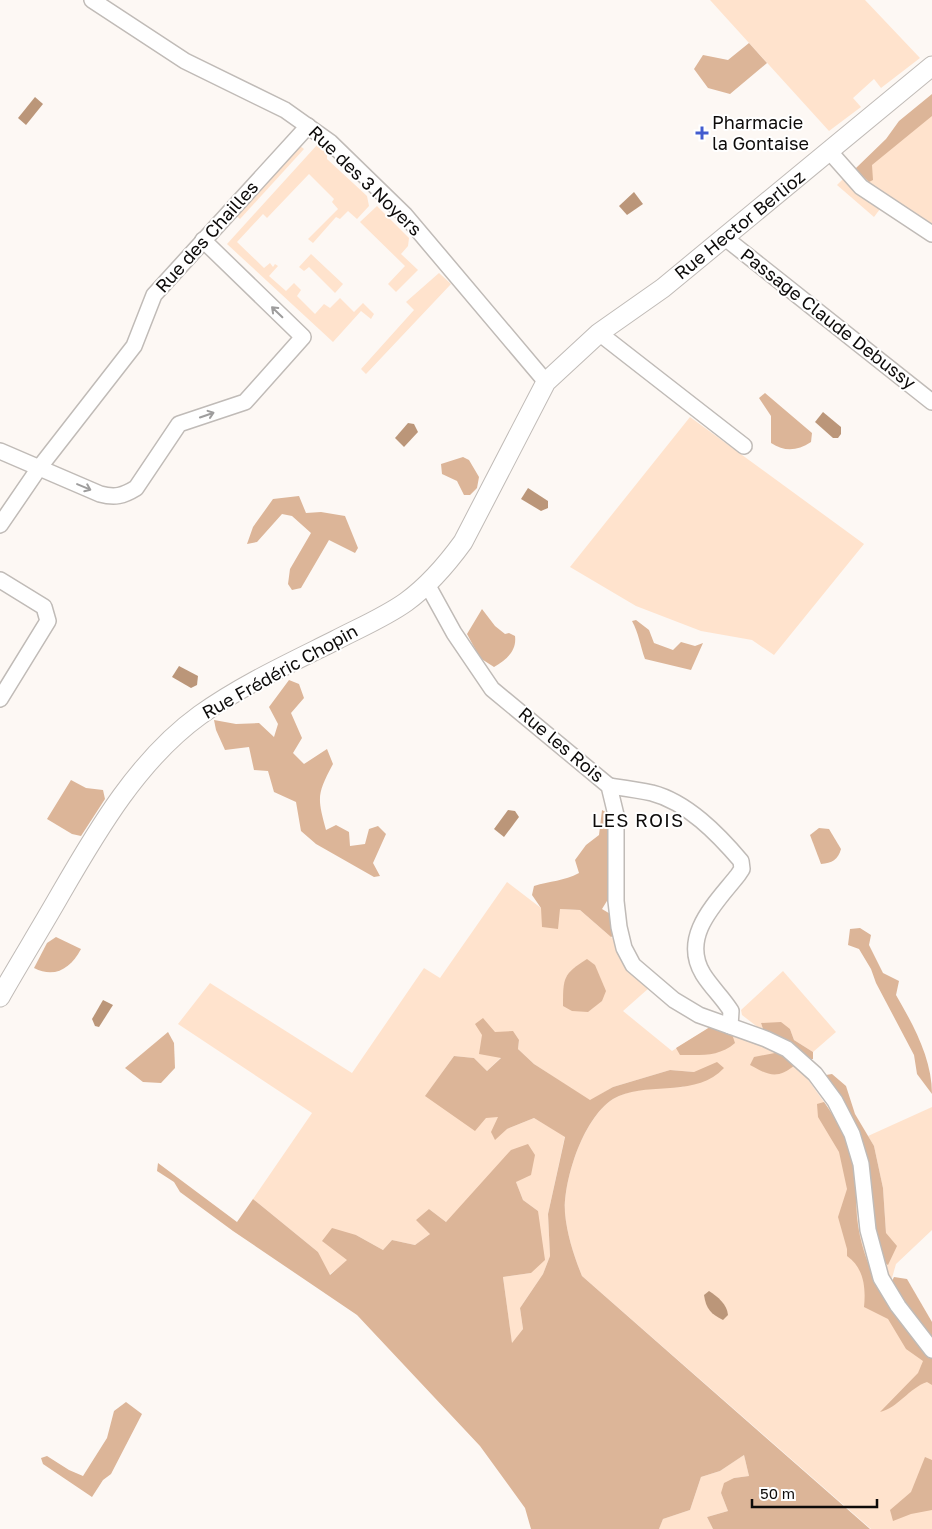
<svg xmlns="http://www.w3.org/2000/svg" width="932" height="1529" font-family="'Golos Text',sans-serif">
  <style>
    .green { fill: #ffe3cd }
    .forest { fill: #dcb598 }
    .water { fill: #bb9679 }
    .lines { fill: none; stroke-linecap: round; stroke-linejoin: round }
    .minor-casing { stroke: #c0bbb7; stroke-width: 18 }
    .tertiary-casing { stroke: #c0bbb7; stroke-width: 21 }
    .minor { stroke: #fff; stroke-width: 15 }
    .tertiary { stroke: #fff; stroke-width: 19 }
    .oneway { stroke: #9e9d9d }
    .poi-dot { fill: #425ccf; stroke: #fff; stroke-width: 2 }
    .labels { text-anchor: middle; stroke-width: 4; stroke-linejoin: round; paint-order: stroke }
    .poi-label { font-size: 18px; fill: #0d0b0a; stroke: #fff; text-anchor: start }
    .street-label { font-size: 18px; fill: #0d0b0a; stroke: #fff }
    .neighbourhood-label { font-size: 19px; letter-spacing: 1px; fill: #0d0b0a; stroke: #fff }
  </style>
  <rect width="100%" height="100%" fill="#fdf8f4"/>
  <g class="green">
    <polygon points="710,0 865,0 920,58 881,88 874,79 853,98 861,107 829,131"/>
    <polygon points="932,103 932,229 883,196 855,169"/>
    <polygon points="317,145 327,154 327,159 367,196 369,206 357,219 348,211 340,219 336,217 313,243 308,239 338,209 332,202 334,199 309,174 267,218 263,214 237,242 264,268 270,263 273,267 275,264 278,266 269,276 286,291 294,283 301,290 297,296 315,314 324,304 330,308 340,298 354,312 363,303 374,314 371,319 361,311 333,342 227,244"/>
    <polygon points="300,146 304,149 240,219 235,215"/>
    <polygon points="845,177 880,209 874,217 837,185"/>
    <polygon points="377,206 409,238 408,246 401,254 418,270 396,292 388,284 405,266 360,222"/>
    <polygon points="311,254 343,284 335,293 309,267 304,271 299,267"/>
    <polygon points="439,273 451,284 366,374 361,369 414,310 406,302"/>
    <polygon points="690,417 864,544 774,655 752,640 701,631 636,606 570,567"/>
    <path d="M507 882 541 908 580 910 618 943C621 965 632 975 649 988L623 1011 672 1051 710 1027 772 1046 787 1057 807 1078 841 1126 854 1165 858 1226 871 1272 908 1332 932 1357V1529H871L582 1276C574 1256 567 1235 565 1213 563 1180 585 1110 619 1096 639 1087 662 1088 683 1087L694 1072 670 1070 613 1087 590 1101 534 1064 518 1049 519 1040 487 1071 474 1058 454 1056 426 1095 486 1117H498L507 1129 534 1118 565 1136 548 1214 550 1256 543 1274 520 1308 523 1329 512 1344 503 1277 531 1273 538 1211 523 1200 516 1182 535 1155 446 1222 429 1209 430 1234 415 1245 392 1240 383 1250 356 1235 348 1260 329 1275 318 1252 253 1199 312 1113 178 1024 210 983 352 1073 424 968 440 978Z"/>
    <polygon points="783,971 836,1032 813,1052 794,1040 790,1029 761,1023 764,1032 742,1015 741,1010"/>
    <polygon points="932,1107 932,1230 896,1264 890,1285 881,1260 886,1233 883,1188 874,1146 868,1136"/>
    <polygon points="744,1455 749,1476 734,1478 721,1493 728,1511 707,1517 713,1529 659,1529 663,1519 690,1510 701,1477 720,1471"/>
  </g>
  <g class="forest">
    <polygon points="749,43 767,63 730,94 708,88 694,69 703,55 728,60"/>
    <polygon points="932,94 932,116 872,165 873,180 869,182 855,169 886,139 899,121"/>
    <path d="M765 393 812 433 811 442C797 451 785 452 771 443V416L759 398Z"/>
    <polygon points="463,457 469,460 479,477 477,488 470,495 464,495 457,481 442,474 441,464"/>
    <polygon points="299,496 306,513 321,512 345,516 358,548 355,553 329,540 301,588 292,590 288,584 290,569 311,533 292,516 282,514 257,542 247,544 253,527 273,499"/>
    <path d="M482 609 495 626 505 634 509 633 515 636C517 651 506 660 494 667L480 658 467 634Z"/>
    <path d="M636 620 649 630 654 643 673 650 681 642 695 646 703 643 691 670 645 659C640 645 639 634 632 621Z"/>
    <path d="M289 680 299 684 304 698 291 713 302 738 293 753 304 764 327 749 333 764C317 794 317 797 326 830L336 825 349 832 350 846 365 844 369 829 378 826 386 834 373 863 380 876 374 877 316 844 301 831 296 802 274 792 268 771 254 770 249 747 225 750 216 730 214 720 236 724 259 723 274 737 278 724 269 707Z"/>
    <polygon points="71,780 86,788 103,790 105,799 81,836 72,834 47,819"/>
    <path d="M602 810 607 813 610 896 602 909 612 915 618 934 611 937 580 910 560 909 558 929 542 927 541 908 532 895 534 886C550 881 564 881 579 873L575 860 586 845 599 835Z"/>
    <path d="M819 828 829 829 841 849C838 860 832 863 821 864L810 835Z"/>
    <path d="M860 928 871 935 869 945 883 973 899 981 896 995C914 1026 932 1059 932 1094L917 1074 914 1055 876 983 871 969 859 949 848 945 850 929Z"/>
    <path d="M56 937 81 949C71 968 55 979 34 968L47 943Z"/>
    <path d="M587 959 595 965 606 991 602 1001 588 1012 572 1011 563 1006C563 978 563 974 587 959Z"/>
    <path d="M483 1018 495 1032 513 1031 519 1040 518 1049 534 1064 590 1100 613 1087 670 1070 694 1072 717 1062 724 1068C697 1097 652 1082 619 1096 585 1110 563 1180 565 1213 567 1235 574 1256 582 1276L870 1529H713L707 1517 728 1511 721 1493 724 1483 734 1478 749 1476 744 1455 720 1471 701 1477 690 1510 663 1519 659 1529H531L525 1508 480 1446 357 1315 233 1231 180 1192 174 1182 157 1171 158 1163 237 1222 253 1199 318 1252 330 1275 347 1260 322 1241 332 1228 356 1235 383 1250 392 1240 415 1245 430 1234 416 1220 429 1209 446 1222 511 1150 528 1144 535 1155 531 1175 516 1182 523 1200 538 1211 545 1260 531 1273 503 1277 512 1343 523 1329 520 1308 543 1274 550 1256 548 1214 565 1137 534 1118 507 1129 495 1140 491 1132 498 1117 486 1118 475 1131 425 1096 454 1056 474 1058 487 1071 501 1058 479 1054 482 1035 475 1024Z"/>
    <polygon points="781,1022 790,1029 794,1040 813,1052 813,1059 808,1059 764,1032 761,1023"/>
    <path d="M710 1027 732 1034 735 1043C719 1057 701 1055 680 1055L676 1048Z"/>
    <polygon points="168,1032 174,1043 175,1068 161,1083 143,1082 125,1068"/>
    <path d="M780 1052 795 1065C777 1080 768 1075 750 1065L754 1057Z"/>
    <polygon points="832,1074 846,1086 855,1114 874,1146 883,1188 886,1233 897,1246 888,1265 881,1260 876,1242 862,1149 848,1109 826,1075"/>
    <path d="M824 1102C837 1121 852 1143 854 1167 857 1186 855 1206 858 1225 865 1275 898 1322 932 1357V1385L927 1382C909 1388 898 1408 880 1412L918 1373 923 1361 906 1349 888 1319 864 1307C866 1288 864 1268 847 1256V1249L838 1217 847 1189 839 1152 818 1117 817 1104Z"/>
    <polygon points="894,1277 907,1279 932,1322 932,1341 890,1285"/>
    <polygon points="126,1402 142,1414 111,1474 103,1480 92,1497 43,1464 41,1458 47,1456 69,1470 83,1476 107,1438 114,1411"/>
    <polygon points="925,1457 932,1460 932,1510 911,1514 893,1521 890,1510 911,1492"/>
  </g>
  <g class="water">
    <polygon points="35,97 43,104 26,125 18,118"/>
    <polygon points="634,192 643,204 627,215 619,206"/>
    <polygon points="823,412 841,427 841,434 838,438 833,438 815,422"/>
    <polygon points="408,423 414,424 418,432 404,447 395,438"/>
    <polygon points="528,488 548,501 548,508 541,511 521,499"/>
    <polygon points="179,666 198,676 197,685 191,688 172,677"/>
    <polygon points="508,810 515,811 519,817 504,837 494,829"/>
    <polygon points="103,1000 113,1005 99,1027 95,1026 92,1019"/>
    <path d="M709 1291C718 1297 727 1304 728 1315L723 1320C711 1314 706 1309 704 1295Z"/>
  </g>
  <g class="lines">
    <defs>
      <g id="minor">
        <polyline points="92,0 185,61 285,110 330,142 405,215 546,382"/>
        <polyline points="830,152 861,187 932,234"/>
        <polyline points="724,237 932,402"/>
        <polyline points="599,333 744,446"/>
        <path d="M0 451 100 494C115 498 123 496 136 488L179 424 245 402 303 337 203 240"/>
        <polyline points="0,525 39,468 134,346 154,295 308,126"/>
        <polyline points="0,580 44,607 48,621 0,699"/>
        <polyline points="427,584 454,633 492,689 609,786 616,815 616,901 619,927 624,948 633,965 674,1000 699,1015 766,1039 787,1049 815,1074 835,1101 852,1134 861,1164 868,1230 881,1278 898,1306 932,1350"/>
        <path d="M609 786C623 788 638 790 652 793 687 802 718 834 741 861L742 869 738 875C716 903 680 936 703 974 711 987 723 998 731 1011L730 1026"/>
      </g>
      <path id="tertiary" d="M0 997C20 962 41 928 61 893 98 829 139 759 200 715 242 685 290 663 336 640 359 628 385 617 406 602 428 586 447 564 463 542L546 382 599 333 663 288 932 66"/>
    </defs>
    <use href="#minor" class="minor-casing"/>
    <use href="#tertiary" class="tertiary-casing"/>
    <use href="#minor" class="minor"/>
    <use href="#tertiary" class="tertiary"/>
  </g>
  <defs><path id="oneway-shaft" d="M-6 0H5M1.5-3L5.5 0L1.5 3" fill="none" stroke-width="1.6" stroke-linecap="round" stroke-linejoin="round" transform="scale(1.25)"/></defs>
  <g class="oneway">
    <use href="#oneway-shaft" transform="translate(277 312) rotate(-136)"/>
    <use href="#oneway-shaft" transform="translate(207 415) rotate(-19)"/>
    <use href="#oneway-shaft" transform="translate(84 487) rotate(23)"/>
  </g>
  <path class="poi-dot" d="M699.5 125.5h5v5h5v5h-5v5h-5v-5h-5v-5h5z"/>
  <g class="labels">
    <g class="poi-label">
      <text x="712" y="129">Pharmacie<tspan x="712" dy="21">la Gontaise</tspan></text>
    </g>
    <g class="street-label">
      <text transform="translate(365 181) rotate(44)" y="6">Rue des 3 Noyers</text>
      <text transform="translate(740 225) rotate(-39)" y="6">Rue Hector Berlioz</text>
      <text transform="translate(207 237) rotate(-48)" y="6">Rue des Chailles</text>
      <text transform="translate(828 319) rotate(38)" y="6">Passage Claude Debussy</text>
      <text transform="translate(280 672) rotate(-29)" y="6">Rue Frédéric Chopin</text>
      <text transform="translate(561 745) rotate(40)" y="6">Rue les Rois</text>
    </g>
    <g class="neighbourhood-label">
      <text x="638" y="827">LES ROIS</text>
    </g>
  </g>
  <path d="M752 1499v8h125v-8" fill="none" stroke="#0d0b0a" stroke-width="2.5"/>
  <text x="760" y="1499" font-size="15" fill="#0d0b0a" stroke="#ffffff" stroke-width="4" paint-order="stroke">50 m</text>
</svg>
